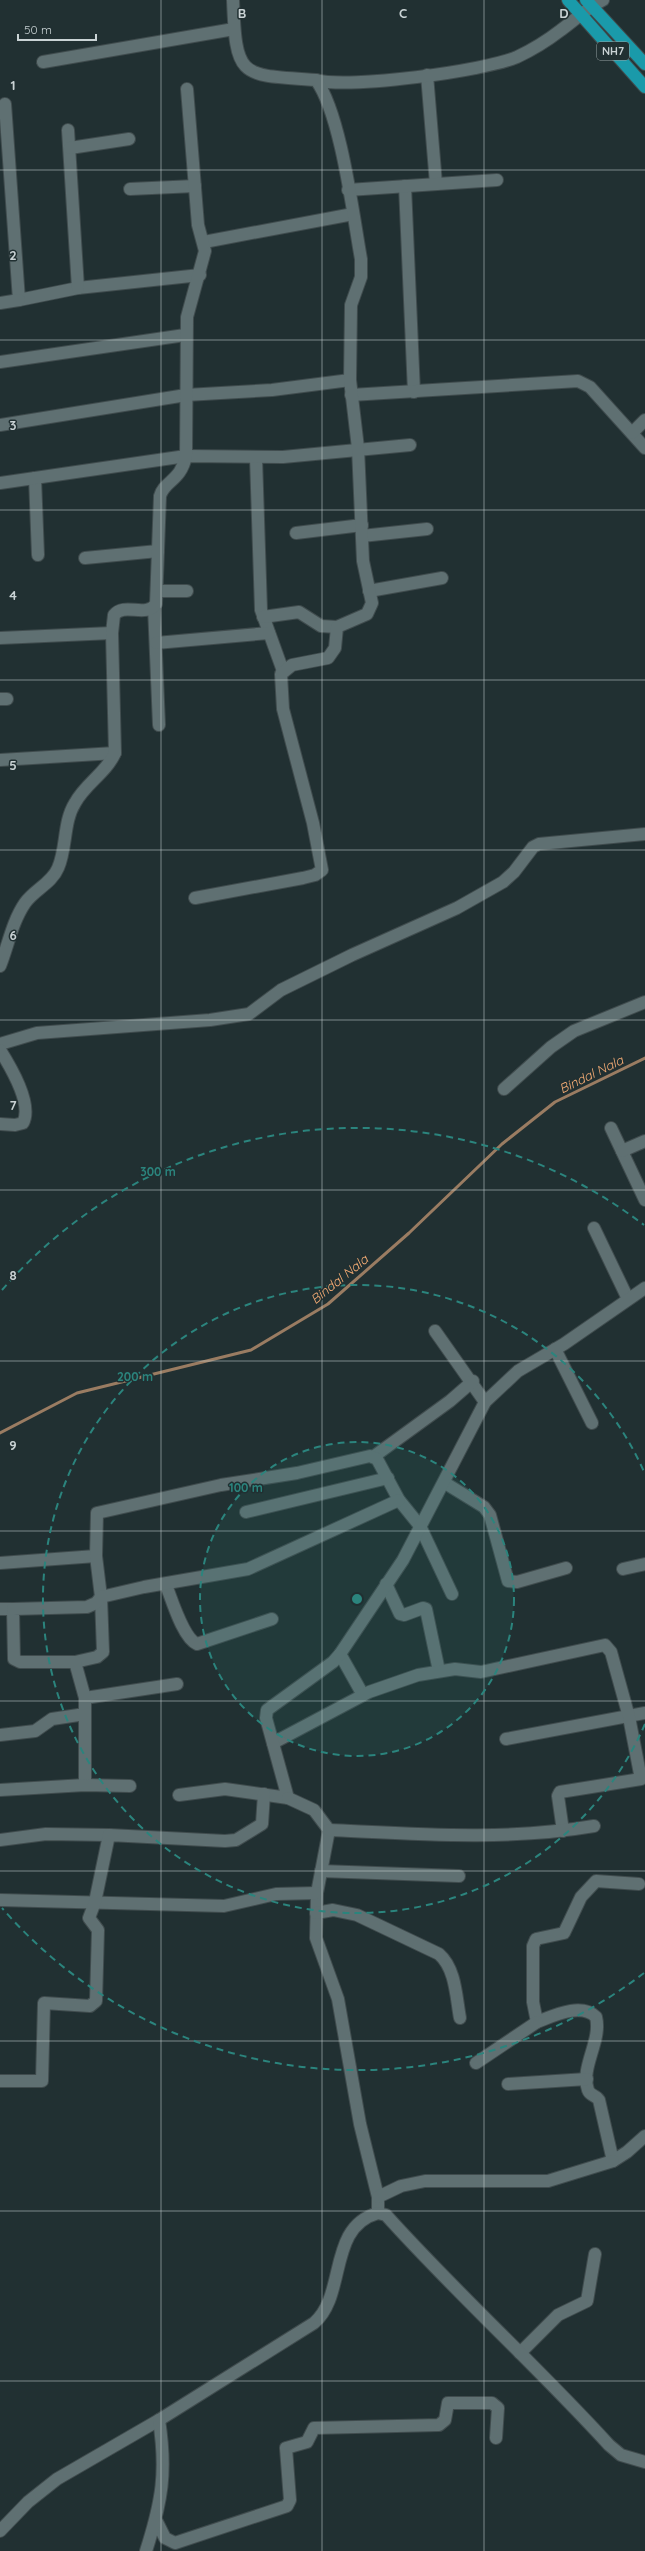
<svg xmlns="http://www.w3.org/2000/svg" width="645" height="2551" font-family="Quicksand,sans-serif">
  <style>
    .lines { fill: none; stroke-linecap: round; stroke-linejoin: round }
    .stream { stroke: #9a7c62; stroke-width: 3 }
    .minor-casing { stroke: #404c4e; stroke-width: 14 }
    .highway-casing { stroke: #404c4e; stroke-width: 14 }
    .minor { stroke: #5f7072; stroke-width: 12 }
    .highway { stroke: #1a9aaa; stroke-width: 12 }
    .grid { fill: none; stroke: #cad3d5; stroke-width: 1; stroke-opacity: 0.55 }
    .ring { fill: none; stroke: #2b847d; stroke-width: 2; stroke-dasharray: 7 5 }
    .labels { text-anchor: middle; stroke-width: 3; stroke-linejoin: round; paint-order: stroke }
    .shield { fill: #213032; stroke: #97a2a4; stroke-width: 1 }
    .shield-label { font-size: 11px; font-weight: bold; fill: #cad3d5 }
    .water-label { font-size: 13px; font-style: italic; fill: #f7ad75; stroke: #213032 }
    .grid-label { font-size: 13px; text-anchor: middle; font-weight: bold; fill: #cad3d5; stroke: #213032; stroke-width: 3; stroke-linejoin: round; paint-order: stroke }
    .centre { fill: #2b847d; stroke: #213032; stroke-width: 2 }
    .ring-label { font-size: 12px; text-anchor: middle; font-weight: bold; fill: #2b847d; stroke: #213032; stroke-width: 3; stroke-linejoin: round; paint-order: stroke }
  </style>
  <rect width="100%" height="100%" fill="#213032"/>
  <g class="lines">
    <polyline class="stream" points="0,1433 77,1393 251,1350 328,1304 409,1233 502,1144 555,1102 645,1058"/>
    <defs>
      <g id="minor">
        <polyline points="43,62 234,29"/>
        <polyline points="427,75 436,184"/>
        <path d="M316 80C349 89 484 71 517 57 532 50 548 40 561 30 575 20 587 8 603 0"/>
        <polyline points="5,104 19,300 78,288 200,275"/>
        <polyline points="68,130 78,288"/>
        <polyline points="70,148 129,139"/>
        <polyline points="405,186 414,392"/>
        <polyline points="130,189 195,186"/>
        <polyline points="348,190 497,180"/>
        <polyline points="204,242 353,214"/>
        <polyline points="0,303 19,300"/>
        <polyline points="0,362 185,335"/>
        <polyline points="351,395 578,381 590,387 645,448"/>
        <polyline points="0,425 186,395 272,390 350,380"/>
        <polyline points="632,433 645,420"/>
        <polyline points="256,458 261,610 283,671"/>
        <polyline points="35,478 38,555"/>
        <polyline points="0,483 186,456 283,457 410,445"/>
        <polyline points="296,533 362,525"/>
        <polyline points="362,536 427,529"/>
        <polyline points="85,558 158,551"/>
        <polyline points="158,591 187,591"/>
        <polyline points="369,591 442,578"/>
        <polyline points="154,607 159,725"/>
        <polyline points="263,617 299,612 321,626 337,627"/>
        <polyline points="0,638 112,633"/>
        <polyline points="156,643 269,633"/>
        <polyline points="0,699 7,699"/>
        <polyline points="0,760 115,753"/>
        <path d="M195 898 303 878 315 875 322 870 313 823 283 709 281 674 292 665 328 658 335 648 337 627 367 614 372 603 363 561 358 448 350 380 351 305 361 277V259C353 215 341 114 316 80 240 75 236 79 233 0"/>
        <path d="M0 966C8 946 12 922 25 903 34 890 52 883 58 868 67 848 63 822 75 803 85 784 106 773 115 753L112 633 114 615C124 602 146 618 156 604L160 496C164 481 181 481 186 456L187 317 205 251 198 225 187 89"/>
        <polyline points="0,1044 37,1033 210,1020 249,1014 281,990 352,955 457,908 503,882 514,872 533,847 539,844 645,834"/>
        <path d="M0 1050C10 1066 33 1104 23 1123L15 1125 0 1124"/>
        <polyline points="504,1089 551,1047 574,1031 645,1002"/>
        <polyline points="611,1128 645,1200"/>
        <polyline points="622,1151 645,1141"/>
        <polyline points="594,1228 628,1299"/>
        <polyline points="435,1331 485,1402"/>
        <polyline points="555,1349 592,1423"/>
        <polyline points="373,1457 450,1401 473,1381"/>
        <polyline points="445,1483 484,1507 490,1515 508,1581 517,1582 566,1568"/>
        <polyline points="246,1512 388,1478"/>
        <polyline points="0,1563 96,1556"/>
        <polyline points="623,1569 645,1564"/>
        <polyline points="386,1584 400,1614 404,1615 423,1608 426,1609 439,1671"/>
        <path d="M166 1585C172 1600 183 1638 197 1644L272 1619"/>
        <polyline points="0,1609 13,1609"/>
        <polyline points="340,1654 363,1695"/>
        <polyline points="75,1662 97,1657 103,1652 101,1597 96,1556 97,1513 221,1485 297,1473 370,1456 377,1459 399,1500 420,1526 452,1594"/>
        <polyline points="85,1698 177,1684"/>
        <polyline points="0,1735 35,1731 52,1719 85,1714"/>
        <polyline points="506,1739 645,1713"/>
        <polyline points="273,1743 369,1692 418,1675 455,1669 481,1672 605,1645 611,1652 629,1717 641,1779 560,1792 558,1796 563,1831"/>
        <polyline points="85,1785 85,1698 75,1662 20,1662 14,1659 13,1609 87,1607 96,1603 101,1597 144,1587 248,1569 399,1500"/>
        <polyline points="0,1790 85,1785 130,1786"/>
        <polyline points="179,1795 225,1789 288,1798 266,1718 267,1710 333,1662 340,1654 403,1560 485,1402 518,1371 564,1344 645,1288"/>
        <polyline points="288,1798 314,1810 329,1830 317,1893 316,1938 338,1999 360,2124 378,2197 378,2213"/>
        <path d="M329 1830C417 1834 506 1841 594 1826"/>
        <polyline points="0,1840 46,1834 109,1835"/>
        <polyline points="321,1871 459,1876"/>
        <path d="M639 1884 596 1881 581 1897 564 1933 536 1939 533 1946V2002L537 2022C553 2016 581 2002 596 2017 602 2041 580 2067 588 2090 590 2096 596 2095 599 2100L613 2161 627 2152 645 2136"/>
        <polyline points="0,1900 224,1906 276,1894 317,1893"/>
        <path d="M316 1913 333 1910 357 1915 439 1954C456 1969 456 1997 460 2018"/>
        <polyline points="476,2063 537,2022"/>
        <polyline points="0,2081 42,2081 44,2003 90,2006 96,2001 98,1930 89,1918 95,1902 109,1835 225,1841 236,1840 262,1824 264,1794"/>
        <polyline points="508,2084 587,2079"/>
        <polyline points="378,2197 401,2186 425,2181 548,2181 613,2161"/>
        <polyline points="520,2353 558,2315 587,2301 595,2254"/>
        <polyline points="156,2520 165,2538 175,2543 287,2506 290,2500 286,2448 307,2442 314,2428 439,2425 445,2420 448,2403 492,2403 498,2408 496,2438"/>
        <path d="M0 2531 28 2502 57 2479 159 2420 314 2323C347 2295 327 2227 378 2213L386 2215C458 2295 537 2366 609 2445L621 2455 645 2462"/>
        <path d="M146 2551C162 2501 167 2472 159 2420"/>
      </g>
      <g id="highway">
        <polyline points="568,0 645,87"/>
        <polyline points="586,0 645,64"/>
      </g>
    </defs>
    <use href="#minor" class="minor-casing"/>
    <use href="#highway" class="highway-casing"/>
    <use href="#minor" class="minor"/>
    <use href="#highway" class="highway"/>
  </g>
  <path class="grid" d="M161 0V2551M322 0V2551M484 0V2551M0 170H645M0 340H645M0 510H645M0 680H645M0 850H645M0 1020H645M0 1190H645M0 1361H645M0 1531H645M0 1701H645M0 1871H645M0 2041H645M0 2211H645M0 2381H645"/>
  <circle cx="357" cy="1599" r="157" fill="#2b847d" fill-opacity=".12"/>
  <g class="ring">
    <circle cx="357" cy="1599" r="157"/>
    <path d="M645 1724A314 314 0 1 1 645 1474"/>
    <path d="M644 1973A471 471 0 0 1 2 1908M2 1290A471 471 0 0 1 644 1225"/>
  </g>
  <g class="labels">
    <rect class="shield" x="597" y="42" width="32" height="18" rx="3"/>
    <g class="shield-label">
      <text x="613" y="55">NH7</text>
    </g>
    <g class="water-label">
      <text transform="translate(591 1074) rotate(-26)" y="5">Bindal Nala</text>
      <text transform="translate(339 1279) rotate(-39)" y="5">Bindal Nala</text>
    </g>
  </g>
  <g class="grid-label">
    <text x="242" y="18">B</text>
    <text x="403" y="18">C</text>
    <text x="564" y="18">D</text>
    <text x="13" y="90">1</text>
    <text x="13" y="260">2</text>
    <text x="13" y="430">3</text>
    <text x="13" y="600">4</text>
    <text x="13" y="770">5</text>
    <text x="13" y="940">6</text>
    <text x="13" y="1110">7</text>
    <text x="13" y="1280">8</text>
    <text x="13" y="1450">9</text>
  </g>
  <circle cx="357" cy="1599" r="6" class="centre"/>
  <g class="ring-label">
    <text x="158" y="1176">300 m</text>
    <text x="135" y="1381">200 m</text>
    <text x="246" y="1492">100 m</text>
  </g>
  <path d="M18 34v6h78v-6" fill="none" stroke="#cad3d5" stroke-width="2"/>
  <text x="24" y="34" font-size="12" fill="#cad3d5" stroke="#213032" stroke-width="3" paint-order="stroke">50 m</text>
</svg>
